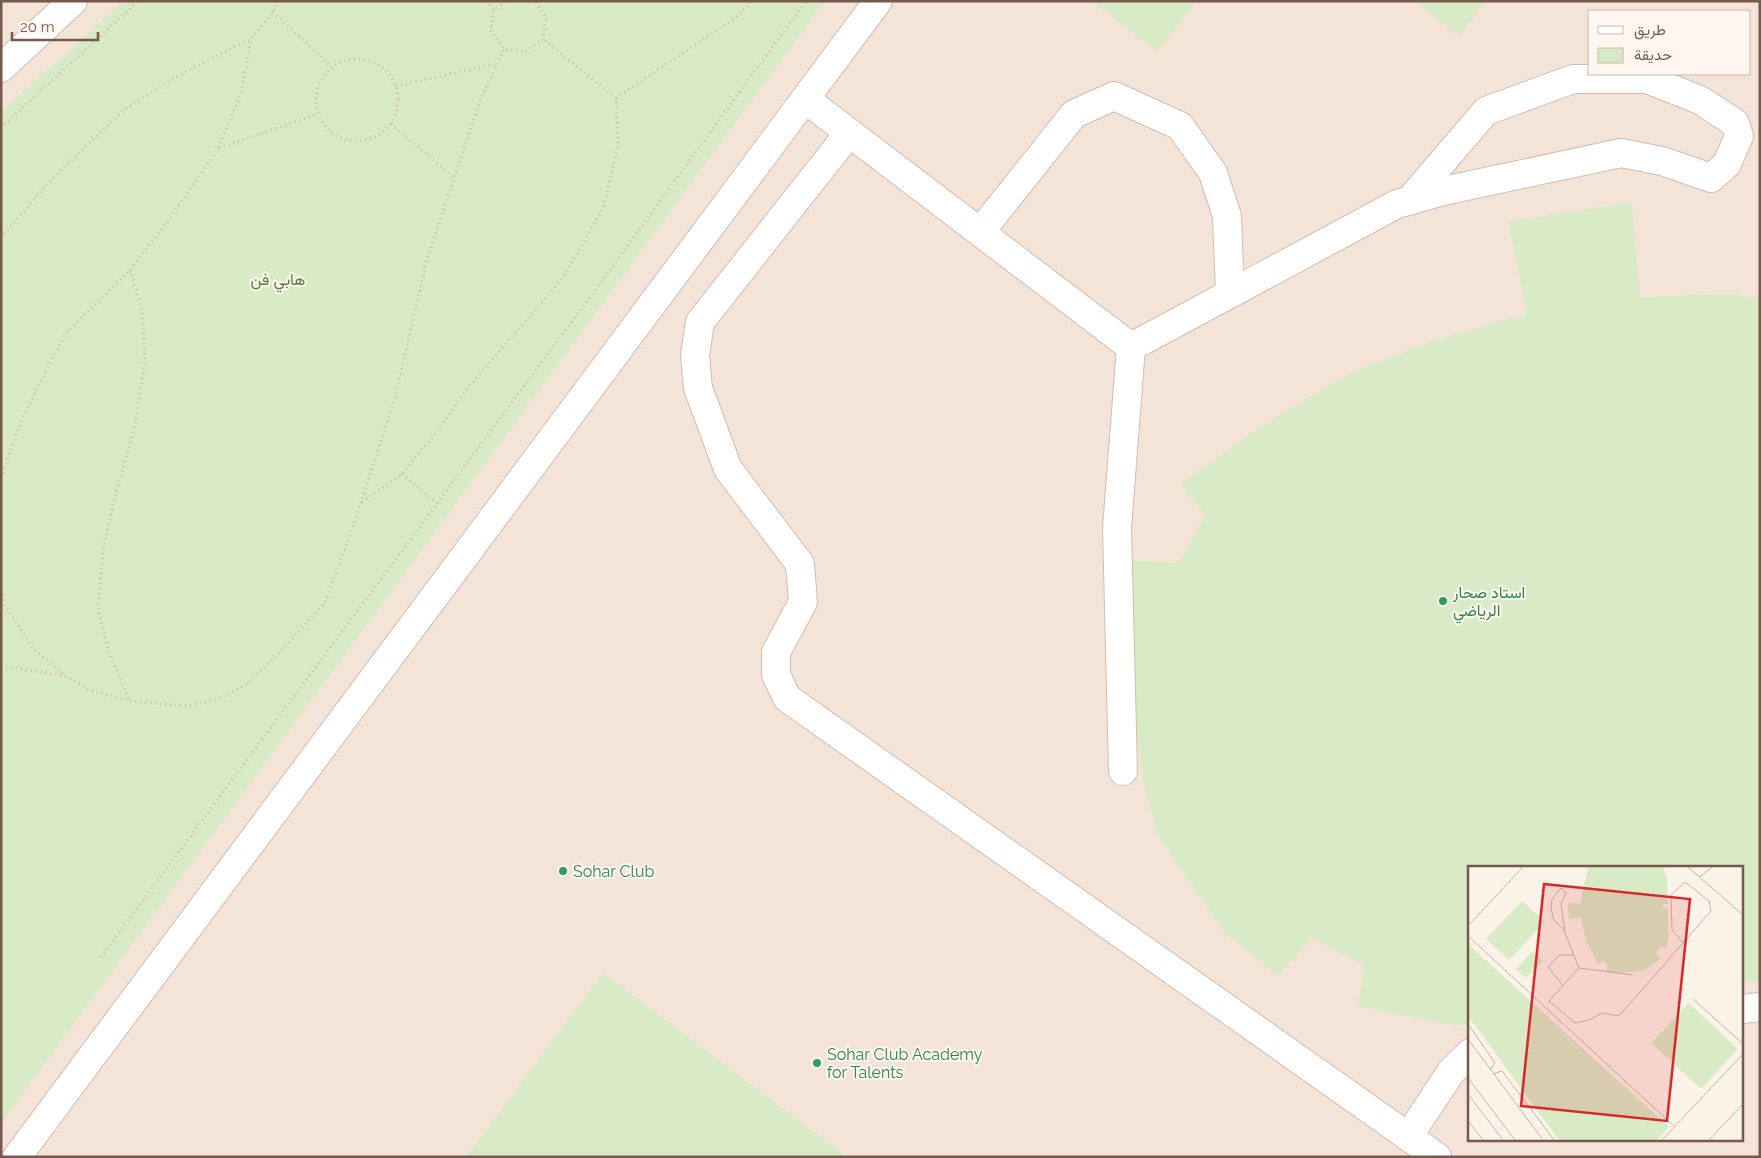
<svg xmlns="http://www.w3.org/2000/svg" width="1761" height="1158" font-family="Raleway,Vazirmatn,sans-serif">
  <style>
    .residential { fill: #f4e4d7; fill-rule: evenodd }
    .green { fill: #d8eac6 }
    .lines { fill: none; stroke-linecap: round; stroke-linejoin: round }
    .minor-casing { stroke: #d1bcb0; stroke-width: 30 }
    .path { stroke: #d7b3a2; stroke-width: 3; stroke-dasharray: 1 4; stroke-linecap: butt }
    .minor { stroke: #fff; stroke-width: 28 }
    .leisure-dot { fill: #2e9e5b; stroke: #fff7ef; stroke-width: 2 }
    .labels { text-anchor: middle; stroke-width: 4; stroke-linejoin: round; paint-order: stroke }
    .park-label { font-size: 16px; fill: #597c43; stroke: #fff7ef }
    .leisure-label { font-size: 16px; fill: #27864d; stroke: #fff7ef; text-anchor: start }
    .inset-road { fill: none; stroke: #c7b5aa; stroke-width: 1 }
    .view { fill: #d62828; fill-opacity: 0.15; stroke: #d62828; stroke-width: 2.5 }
    .inset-edge { fill: none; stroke: #77584c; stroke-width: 2.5 }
  </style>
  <rect width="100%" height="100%" fill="#fcf3e8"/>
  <path class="residential" d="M1 1H1760V1157H1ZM1590 11H1750V74H1590ZM1470 867H1742V1139H1470Z"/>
  <g class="green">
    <polygon points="124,1 825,1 1,1123 1,112"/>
    <polygon points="1092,1 1196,1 1158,52"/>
    <polygon points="1414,1 1486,1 1459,36"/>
    <path d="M1632 202 1640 297 1731 294 1760 298V981L1742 983V867H1470V1024L1456 1026 1357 1006 1365 966 1312 937 1278 976 1224 932 1159 837 1145 791 1132 703 1129 560 1178 563 1206 514 1180 485C1234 445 1289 405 1350 375 1403 348 1469 331 1527 314L1508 222Z"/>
    <polygon points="603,973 847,1157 466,1157"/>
  </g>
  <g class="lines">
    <defs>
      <g id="minor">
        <polyline points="1,68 73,1"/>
        <polyline points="805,99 1131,347"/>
        <polyline points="849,133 700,322 695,355 698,388 728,469 800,564 803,602 776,652 776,675 787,698 1437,1157"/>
        <polyline points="980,232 1074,114 1114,96 1180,126 1213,173 1227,216 1230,294"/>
        <polyline points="1131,347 1397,204 1443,191 1621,153 1662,161 1711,178 1727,164 1739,136 1735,123 1700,100 1647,79 1573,79 1486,111 1409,201"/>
        <polyline points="1123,771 1117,528 1131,347"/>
        <polyline points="1742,1009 1760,1007"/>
        <polyline points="1408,1137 1451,1072 1470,1053"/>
        <polyline points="17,1157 878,1"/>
      </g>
    </defs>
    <use href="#minor" class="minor-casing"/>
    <g class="path">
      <polyline points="486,1 494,10"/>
      <polyline points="505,1 494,10 491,31 504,49 525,52 543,39 546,17 535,1"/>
      <polyline points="273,12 331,66"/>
      <circle cx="357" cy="100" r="41"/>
      <polyline points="396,86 496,64"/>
      <polyline points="616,98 735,18 753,1"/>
      <polyline points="391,124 454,178"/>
      <polyline points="1,128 138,1"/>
      <polyline points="219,148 318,114"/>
      <polyline points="1,238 50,181 125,109 188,70 251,39 273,12 279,1"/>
      <polyline points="130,270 142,309 145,359 134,430 116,492 103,549 98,608 110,656 130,701"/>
      <polyline points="402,474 437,503"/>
      <polyline points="1,478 22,419 65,334 130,270 168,221 218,149 241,93 251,39"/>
      <polyline points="362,502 402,474 437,431 470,385 563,278 604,206 618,144 616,98 543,39"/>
      <polyline points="1,590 5,605 34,650 66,676 89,690 130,701 187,706 218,699 246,685 281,651 324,604 352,530 395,398 427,259 481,98 504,49"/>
      <polyline points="1,670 15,668 65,676"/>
      <polyline points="101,957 593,293 806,1"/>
    </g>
    <use href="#minor" class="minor"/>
  </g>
  <g class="leisure-dot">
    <circle cx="1443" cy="601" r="5"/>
    <circle cx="563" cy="871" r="5"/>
    <circle cx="817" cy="1063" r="5"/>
  </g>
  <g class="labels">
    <g class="park-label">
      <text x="278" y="285">هابي فن</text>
    </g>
    <g class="leisure-label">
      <text x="1453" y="598">استاد صحار<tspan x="1453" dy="18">الرياضي</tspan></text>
      <text x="573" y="877">Sohar Club</text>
      <text x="827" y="1060">Sohar Club Academy<tspan x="827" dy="18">for Talents</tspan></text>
    </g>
  </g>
  <g transform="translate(1468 866)">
    <rect width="275" height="275" fill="#fcf3e8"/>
    <path d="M120 1H195L199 13 200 38H195V43H200L201 70 198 82 193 81 188 87 193 92 186 98 174 105 148 107 138 105 139 99 134 95 130 98 118 75 113 52 101 53 100 37H112ZM54 35 77 56 41 94 18 73ZM0 78 201 261 189 274H91L0 150ZM64 85 75 95 58 112 48 103ZM221 137 270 183 233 223 183 177Z" fill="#d8eac6"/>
    <path class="inset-road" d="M220 1 275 49M232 11 244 1M0 60 55 1M97 65 86 54 83 43 84 33 93 22 98 27 93 38 97 67 111 102M0 70 207 261M111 102 165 109M95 120 80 101 91 89H106M225 133 275 178M81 135 107 157 121 154 134 147 151 150 215 77 243 45 241 35 217 16 203 29 204 64 215 77M80 136 111 102M0 158 27 197 22 204M0 173 75 274M25 208 34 205 86 274M0 212 47 274M0 228 35 274M0 255 15 274M194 274 275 188M241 274 275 238"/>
    <path class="view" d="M76 18 222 33 199 255 53 240Z"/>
    <rect width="275" height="275" class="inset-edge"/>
  </g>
  <rect width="1761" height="1158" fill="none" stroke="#77584c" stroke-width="5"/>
  <rect x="1588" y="10" width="162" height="65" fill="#fff7ef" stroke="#c9b7ae"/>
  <rect x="1598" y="26" width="25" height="8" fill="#ffffff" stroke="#c9b7ae"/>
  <text x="1634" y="35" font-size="15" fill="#77584c">طريق</text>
  <rect x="1598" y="48" width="25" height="15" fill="#d8eac6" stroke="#c9b7ae"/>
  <text x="1634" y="60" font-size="15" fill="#77584c">حديقة</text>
  <path d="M12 32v8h86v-8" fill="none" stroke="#77584c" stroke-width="2.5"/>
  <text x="20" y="32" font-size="15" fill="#77584c" stroke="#fff7ef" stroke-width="4" paint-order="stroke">20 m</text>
</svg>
